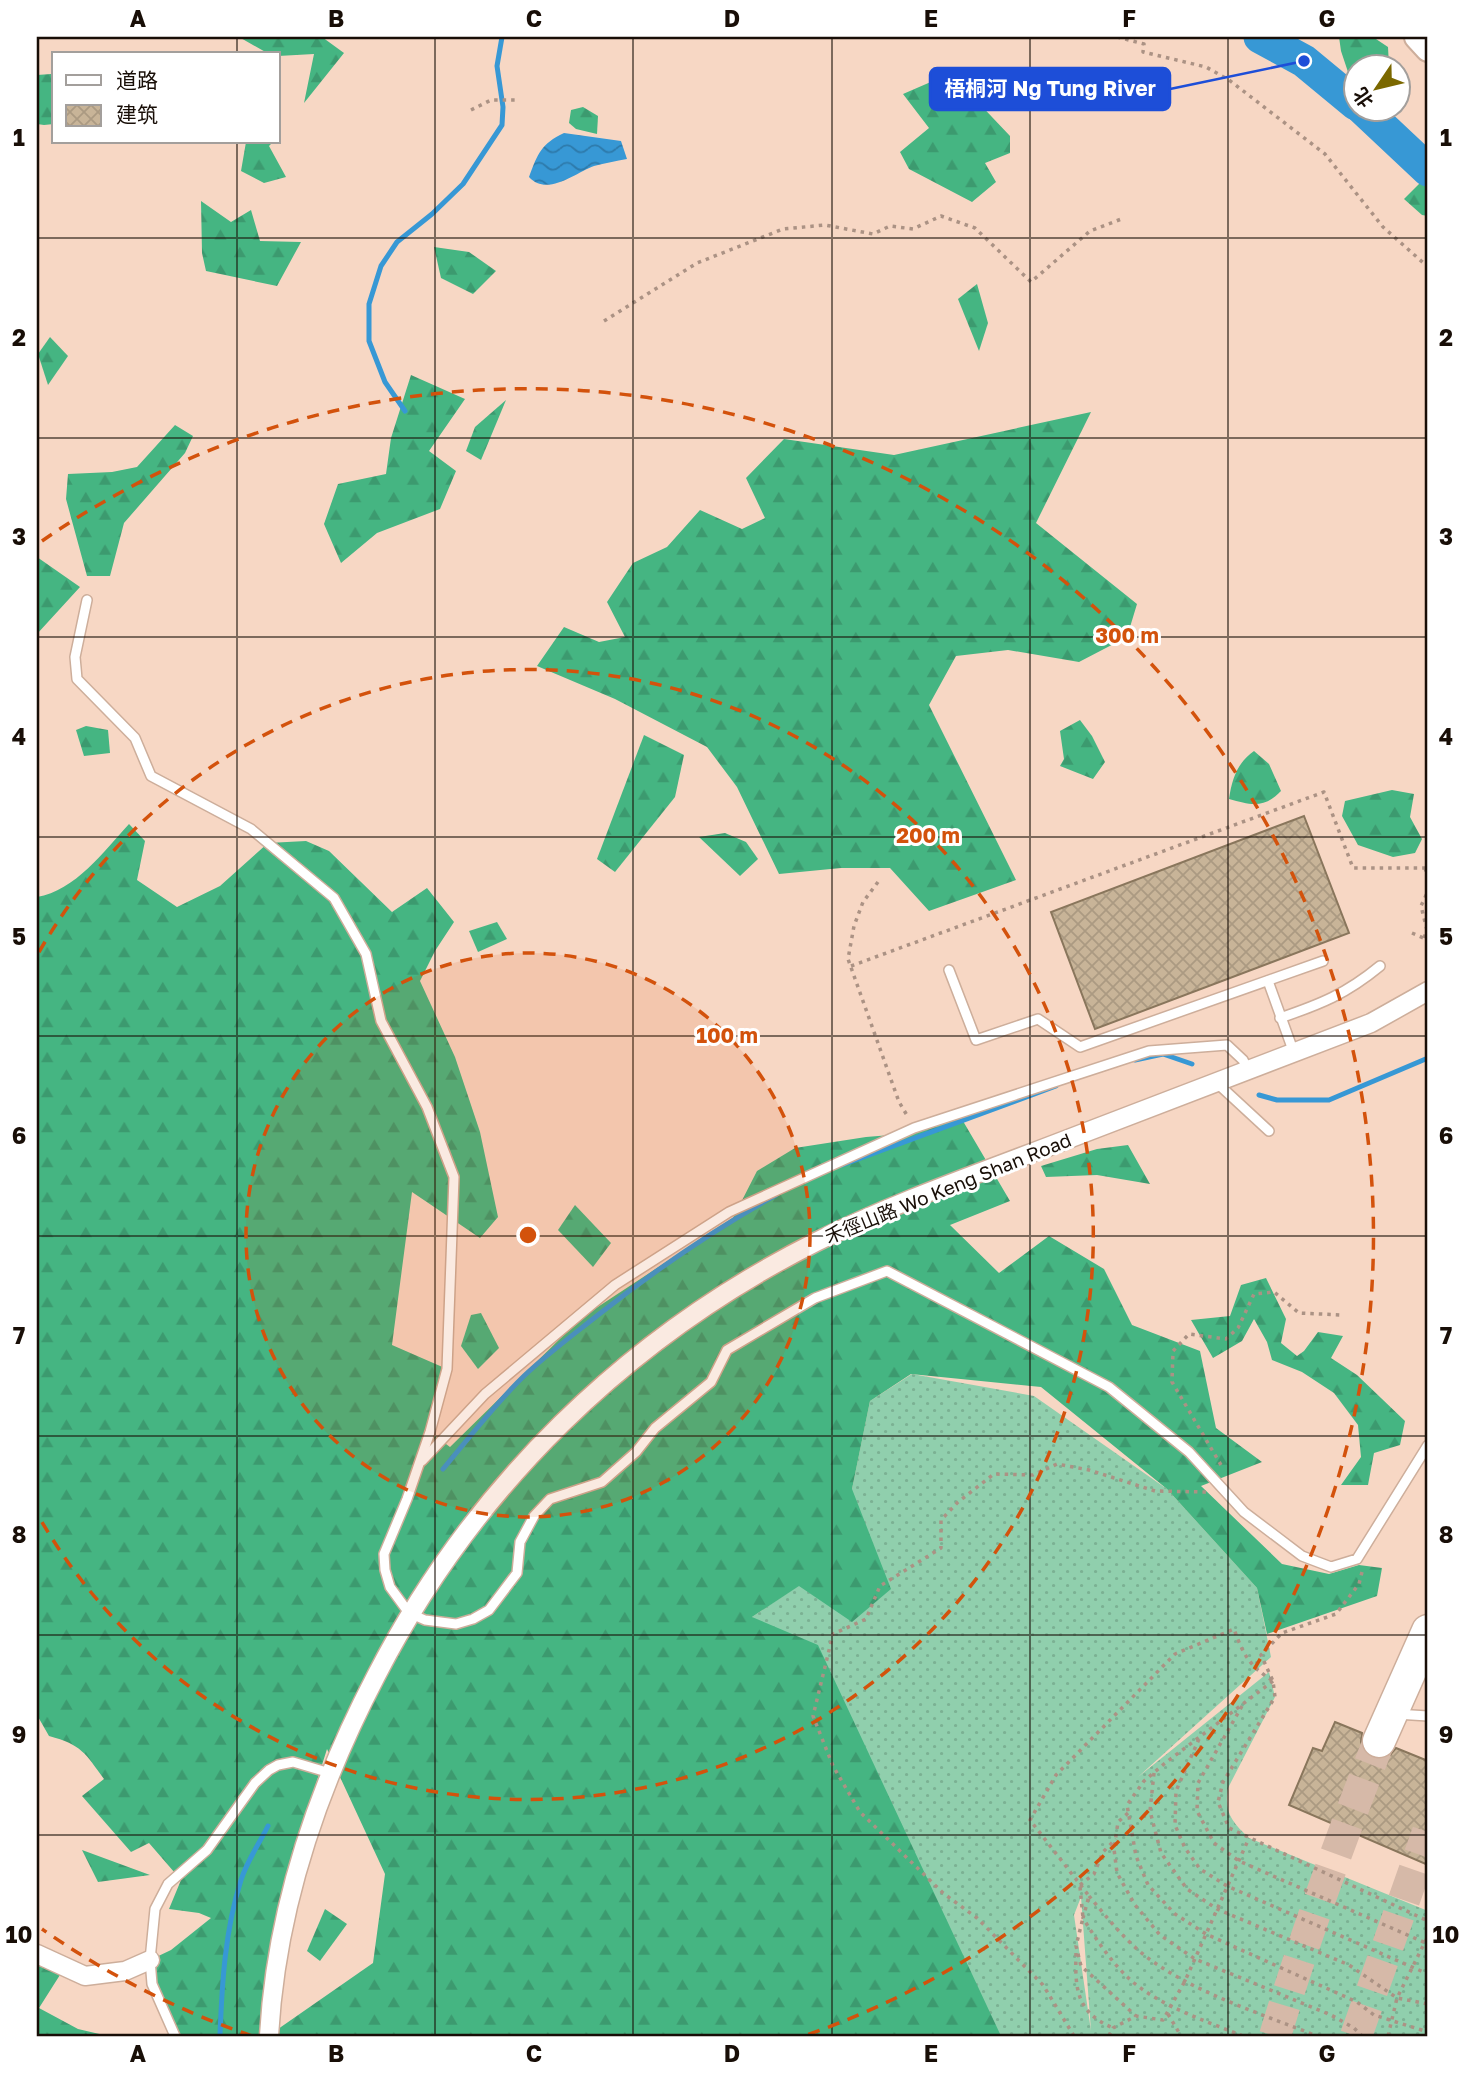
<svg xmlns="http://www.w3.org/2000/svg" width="1465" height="2073" font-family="'Golos Text','Noto Sans SC',sans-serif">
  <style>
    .grass { fill: url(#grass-dots); fill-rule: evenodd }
    .forest { fill: url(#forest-firs) }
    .water { fill: url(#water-waves) }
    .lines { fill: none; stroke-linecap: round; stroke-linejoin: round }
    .stream { stroke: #3798d5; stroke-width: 5 }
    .river { stroke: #3798d5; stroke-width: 33 }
    .building { fill: url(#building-cross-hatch); stroke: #89765c; stroke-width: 2 }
    .highway-tunnel { stroke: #d6b9a8; stroke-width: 32; stroke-dasharray: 32 16; stroke-linecap: butt }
    .lane-casing { stroke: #cdae9b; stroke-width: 12 }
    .street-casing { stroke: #cdae9b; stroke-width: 21 }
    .secondary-casing { stroke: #cdae9b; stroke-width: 28 }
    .highway-casing { stroke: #cdae9b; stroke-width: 35 }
    .path { stroke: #ab9284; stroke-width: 3.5; stroke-dasharray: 3.5 5; stroke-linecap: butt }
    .lane { stroke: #fff; stroke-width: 9 }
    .street { stroke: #fff; stroke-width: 18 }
    .secondary { stroke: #fff; stroke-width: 24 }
    .highway { stroke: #fff; stroke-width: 32 }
    .grid { fill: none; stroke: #180e07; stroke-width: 2; stroke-opacity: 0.55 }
    .ring { fill: none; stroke: #d3520c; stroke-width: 3.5; stroke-dasharray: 12 9 }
    .labels { text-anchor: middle; stroke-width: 6; stroke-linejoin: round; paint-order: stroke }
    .street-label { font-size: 19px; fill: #180e07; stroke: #fff }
    .centre { fill: #d3520c; stroke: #fff; stroke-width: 3.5 }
    .ring-label { font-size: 21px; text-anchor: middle; font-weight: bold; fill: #d3520c; stroke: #fff; stroke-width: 6; stroke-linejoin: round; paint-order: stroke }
    .leader { fill: none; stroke: #1d4ed8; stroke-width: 2.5 }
    .callout-dot { fill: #1d4ed8; stroke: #fff; stroke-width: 2.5 }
    .callout { fill: #1d4ed8; stroke: #1d4ed8; stroke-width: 2.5 }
    .callout-label { font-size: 21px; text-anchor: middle; font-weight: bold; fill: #fff }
    .neatline { fill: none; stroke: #180e07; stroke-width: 2.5 }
    .grid-label { font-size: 23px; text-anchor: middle; font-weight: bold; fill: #180e07 }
  </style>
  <defs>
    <pattern id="grass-dots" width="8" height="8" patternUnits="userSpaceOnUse" patternTransform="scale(1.75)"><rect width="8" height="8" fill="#90cfad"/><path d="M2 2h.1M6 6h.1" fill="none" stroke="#7bb193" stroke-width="1.8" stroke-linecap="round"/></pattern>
    <pattern id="forest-firs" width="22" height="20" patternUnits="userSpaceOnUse" patternTransform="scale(1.75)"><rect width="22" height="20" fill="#45b582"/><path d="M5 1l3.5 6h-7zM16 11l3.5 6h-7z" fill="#3c9a6f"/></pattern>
    <pattern id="water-waves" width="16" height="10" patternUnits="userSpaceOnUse" patternTransform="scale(1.75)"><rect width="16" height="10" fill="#3798d5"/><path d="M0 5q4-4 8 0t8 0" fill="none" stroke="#2d7aab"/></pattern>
    <pattern id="building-cross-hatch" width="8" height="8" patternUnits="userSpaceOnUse" patternTransform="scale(1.75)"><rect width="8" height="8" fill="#c8b498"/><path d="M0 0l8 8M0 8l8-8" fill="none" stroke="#ab9a82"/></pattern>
  </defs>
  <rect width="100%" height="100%" fill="#f7d7c4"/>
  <path class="grass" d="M912 1374 1034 1396 1167 1489 1257 1588 1271 1657 1138 1777 1269 1672 1275 1697 1228 1788C1224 1812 1231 1821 1249 1838L1428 1911V2036H1000L752 1617 807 1580 852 1489 870 1401ZM1081 1897 1091 2031 1074 1915Z"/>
  <g class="forest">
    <polygon points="239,37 322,37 344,53 304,103 314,54 278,56 278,54 269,54"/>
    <polygon points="1339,37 1373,37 1388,47 1389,66 1356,66 1356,82 1351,81 1341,51"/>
    <polygon points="51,74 54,79 54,124 44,125 37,124 37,75"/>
    <polygon points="933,81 974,98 1010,136 1010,153 985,163 996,182 972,202 909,169 900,152 929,128 903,94"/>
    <polygon points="583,107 598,116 597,134 576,129 569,123 571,110"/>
    <polygon points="246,142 273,142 269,146 286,177 264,183 241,171"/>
    <polygon points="1428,180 1428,216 1422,215 1404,199 1419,184"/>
    <polygon points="201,201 231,222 251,210 260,241 301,242 277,286 206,271 202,253"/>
    <polygon points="434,247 469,252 496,271 473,294 441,278"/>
    <polygon points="977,284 988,323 979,351 958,299"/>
    <polygon points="50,337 68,356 48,385 38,354"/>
    <polygon points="411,375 465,399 429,451 456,471 440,509 377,533 341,563 324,524 338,484 386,474 391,438"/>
    <polygon points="506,400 481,460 466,451 475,427"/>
    <polygon points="1091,412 1036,523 1137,604 1127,637 1079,662 1008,650 956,656 929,705 1016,880 929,911 890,868 841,868 779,874 737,787 707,747 615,699 537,666 564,627 599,642 625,637 607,602 633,563 667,547 700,510 742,529 765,518 746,478 784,439 894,455"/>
    <polygon points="175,425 193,436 185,453 124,523 110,576 87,576 66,499 68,474 112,472 137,467"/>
    <polygon points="37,557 80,587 37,634 39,604 37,596"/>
    <polygon points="1080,720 1092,736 1105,762 1093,779 1060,766 1064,759 1060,731"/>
    <polygon points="86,726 108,730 110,753 84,756 76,730"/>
    <polygon points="644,735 684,755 675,797 615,872 597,859"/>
    <path d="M1254 751 1269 764 1281 791C1264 809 1251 805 1229 799 1232 779 1237 763 1254 751Z"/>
    <polygon points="1392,790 1414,794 1410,817 1422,839 1415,853 1393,857 1358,845 1342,816 1345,801"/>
    <path d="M129 824 145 841 137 880 177 907 220 886 268 843 306 841 329 851 392 912 427 888 454 922 435 951 420 981 455 1057 480 1132 498 1217 480 1238 412 1192 392 1345 447 1369 394 1522 430 1432 450 1447 581 1318 733 1218 757 1171 795 1148 866 1137 915 1133 960 1116 1010 1201 950 1225 999 1273 1049 1236 1104 1269 1132 1325 1200 1351 1216 1428 1262 1462 1201 1486 1282 1564 1329 1574 1359 1565 1382 1568 1377 1596 1267 1634 1257 1588 1167 1489 1041 1387 911 1374 870 1401 852 1489 891 1589 852 1622 799 1586 752 1617 818 1645 1001 2036H268L373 1963 385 1874 327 1749 291 1864 266 2036H175L150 1960 171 1950 211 1918 199 1913 169 1909 181 1880 149 1843 131 1852 82 1796 104 1779C85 1753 82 1745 49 1736L37 1715V897C75 891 104 851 129 824Z"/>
    <polygon points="725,833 746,842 758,859 740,876 699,837"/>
    <polygon points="497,922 507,939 478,952 469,931"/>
    <polygon points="1128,1145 1150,1184 1097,1175 1046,1177 1041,1166 1097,1149"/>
    <polygon points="575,1205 611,1243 593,1267 558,1230"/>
    <polygon points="1266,1278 1286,1319 1281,1343 1297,1356 1304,1351 1318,1332 1343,1336 1331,1358 1357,1375 1405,1421 1400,1445 1374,1453 1368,1485 1341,1485 1361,1457 1358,1425 1334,1393 1302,1372 1272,1360 1267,1342 1254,1319 1242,1341 1213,1358 1191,1320 1230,1316 1241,1285"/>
    <polygon points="481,1313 499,1348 478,1369 461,1346 471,1315"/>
    <polygon points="82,1850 150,1875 98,1882"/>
    <polygon points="325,1909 347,1924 320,1961 307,1951"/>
    <polygon points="48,1960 65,1967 39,2008 78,2029 108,2036 37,2036 37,1968"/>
  </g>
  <path class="water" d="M564 133 621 141 627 159C616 161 605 163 594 166 575 173 547 197 529 177 538 153 541 144 564 133Z"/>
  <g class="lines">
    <g class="stream">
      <polyline points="1422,165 1428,157"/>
      <polyline points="405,411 385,382 369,341 369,304 381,266 397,242 432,214 463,184 502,125 503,107 497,66 502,37"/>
      <polyline points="1135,1060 1163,1054 1192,1064"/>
      <polyline points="1259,1095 1277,1100 1329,1100 1428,1058"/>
      <polyline points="842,1165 1056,1086"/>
      <path d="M443 1469C469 1438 494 1405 524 1376 547 1354 573 1335 598 1315 654 1271 713 1230 776 1195"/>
      <path d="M220 2035C222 1983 225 1930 241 1880 247 1861 259 1844 268 1826"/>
    </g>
    <g class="river">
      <polyline points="1260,37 1304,61 1356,104"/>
      <polyline points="1362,108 1428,170"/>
    </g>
  </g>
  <g class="building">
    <polygon points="1304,816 1349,933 1095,1029 1051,912"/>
    <polygon points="1335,1722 1362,1733 1361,1742 1364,1751 1372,1758 1382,1759 1389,1756 1396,1748 1428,1761 1428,1865 1289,1805 1313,1748 1322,1751"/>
  </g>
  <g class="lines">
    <g class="highway-tunnel">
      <path d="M1275 2036C1305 1936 1341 1838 1379 1741"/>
      <polyline points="1356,2036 1428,1832"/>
    </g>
    <defs>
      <g id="lane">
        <polyline points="87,600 75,657 77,679 135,738 151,776 251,829 334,898 366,954 381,1021 427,1107 454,1177 447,1369 430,1432 407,1499 384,1554 385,1570 390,1587 409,1613 425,1620 456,1624 473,1619 489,1610 517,1573 520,1542 534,1516 550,1499 602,1482 636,1452 655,1428 711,1382 727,1350 815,1298 887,1271 1109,1387 1189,1452 1244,1512 1302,1556 1331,1567 1357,1559 1428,1445"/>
        <polyline points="949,970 976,1040 1038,1019 1080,1047 1323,961"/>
        <polyline points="1268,981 1294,1053"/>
        <path d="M1280 1018C1321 1004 1346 994 1380 966"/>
        <polyline points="1217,1083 1269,1131"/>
        <polyline points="422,1461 485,1394 615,1285 729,1212 914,1128 1149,1051 1227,1045 1243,1060 1248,1070"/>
        <polyline points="1396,1714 1428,1716"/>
        <polyline points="175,2036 152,1984 150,1960 155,1909 168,1884 207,1850 255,1783 269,1770 278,1765 293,1762 330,1773"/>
      </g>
      <g id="street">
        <polyline points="37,1954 85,1976 125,1971 150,1960"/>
        <path d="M269 2036C276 1908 317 1789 376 1676 473 1487 627 1337 816 1242 895 1202 980 1173 1063 1141 1165 1102 1268 1063 1371 1023L1428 991"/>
      </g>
      <polyline id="secondary" points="1417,37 1428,49"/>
      <polyline id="highway" points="1379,1741 1428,1631"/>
    </defs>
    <use href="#lane" class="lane-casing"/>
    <use href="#street" class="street-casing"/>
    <use href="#secondary" class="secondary-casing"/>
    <use href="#highway" class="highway-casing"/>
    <g class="path">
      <polyline points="1117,37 1144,44 1143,52 1206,67 1229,80 1325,154 1383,227 1428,267"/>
      <polyline points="471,110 491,100 517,100"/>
      <polyline points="604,321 697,263 783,229 825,225 873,234 890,226 913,229 941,216 975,228 1031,282 1090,231 1124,218"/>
      <polyline points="1425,868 1428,878"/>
      <polyline points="878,882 863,902 854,926 848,959 899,1102 908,1117"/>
      <polyline points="1412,933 1428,940"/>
      <polyline points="1424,938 1427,930 1421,906 1428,891"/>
      <polyline points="851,966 1324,792 1353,868 1428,868"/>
      <polyline points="1221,1465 1172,1382 1173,1351 1189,1334 1226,1339 1238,1328 1254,1294 1274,1292 1299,1313 1341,1315"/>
      <polyline points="1362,1572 1359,1584 1336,1614 1282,1633 1261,1655 1273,1681 1275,1697 1223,1782 1218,1802 1229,1828 1428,1921"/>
      <polyline points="1273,1681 1164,1764 1144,1781 1127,1805 1136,1856 1148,1885 1175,1914 1206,1934 1357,2002 1374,2015 1428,2032"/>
      <polyline points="1242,1706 1198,1783 1197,1811 1214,1843 1239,1861 1428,1944"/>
      <polyline points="1199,1739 1176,1791 1175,1825 1185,1848 1200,1869 1227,1886 1428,1974"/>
      <polyline points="1154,1773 1150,1811 1161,1853 1187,1889 1217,1909 1349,1965 1397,1998 1428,2004"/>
      <polyline points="1128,1813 1118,1822 1114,1849 1117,1873 1135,1905 1160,1935 1195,1959 1331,2015 1354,2028 1362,2036"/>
      <polyline points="1080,1885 1094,1874 1103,1852 1116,1839"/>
      <polyline points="1080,1887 1083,1918 1076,1946 1081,1966 1136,2016"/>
      <path d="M1089 1896C1109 1920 1131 1948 1158 1965 1202 1995 1267 2016 1317 2036"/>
      <path d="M1076 1953C1075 1989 1076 2012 1113 2028"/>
      <polyline points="1168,2014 1181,2036"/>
      <polyline points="1074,2036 1043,1985 977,1918 943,1893 860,1812 833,1766 813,1716 833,1634 866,1619 880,1586 941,1548 941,1520 958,1502 994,1474 1033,1475 1057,1464 1089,1470 1155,1491 1207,1492"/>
      <polyline points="1109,2036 1113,2028 1136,2016 1163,2020 1185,1981 1249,1838"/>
      <path d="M1243 2036C1206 2021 1165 2008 1134 1983 1113 1965 1097 1941 1083 1918L1089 1896 1030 1820 1056 1775 1175 1654 1234 1629C1243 1654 1249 1666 1273 1681"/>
      <polyline points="1388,2036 1397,1998 1428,1936"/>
    </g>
    <use href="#lane" class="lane"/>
    <use href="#street" class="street"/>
    <use href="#secondary" class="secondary"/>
    <use href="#highway" class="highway"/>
  </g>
  <path class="grid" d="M237 37V54M435 37V2036M633 37V2036M832 37V2036M1030 37V2036M1228 37V2036M237 142V2036M37 238H1428M37 438H1428M37 637H1428M37 837H1428M37 1036H1428M37 1236H1428M37 1436H1428M37 1635H1428M37 1835H1428"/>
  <circle cx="528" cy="1235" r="282" fill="#d3520c" fill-opacity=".12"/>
  <g class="ring">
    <circle cx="528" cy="1235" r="282"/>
    <path d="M39 952A565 565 0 1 1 39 1517"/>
    <path d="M252 2036A847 847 0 0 1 42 1929M42 541A847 847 0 1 1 804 2036"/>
  </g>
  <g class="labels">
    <g class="street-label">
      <text transform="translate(948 1188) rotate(-22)" y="7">禾徑山路 Wo Keng Shan Road</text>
    </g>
  </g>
  <circle cx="528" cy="1235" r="10" class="centre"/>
  <g class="ring-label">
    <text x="1127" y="643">300 m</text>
    <text x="928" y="843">200 m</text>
    <text x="727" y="1043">100 m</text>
  </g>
  <path class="leader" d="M1304 61L1170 89"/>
  <circle class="callout-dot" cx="1304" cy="61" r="7"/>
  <rect class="callout" x="930" y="68" width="240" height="42" rx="7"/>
  <g class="callout-label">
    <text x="1050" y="96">梧桐河 Ng Tung River</text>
  </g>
  <rect width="1465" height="2073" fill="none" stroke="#ffffff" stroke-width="77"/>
  <rect x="52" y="52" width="228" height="91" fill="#ffffff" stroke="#a39f9c" stroke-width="2"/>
  <rect x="66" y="75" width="35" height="10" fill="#ffffff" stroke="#a39f9c" stroke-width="2"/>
  <text x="116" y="88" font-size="21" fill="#180e07">道路</text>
  <rect x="66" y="105" width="35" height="21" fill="url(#building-cross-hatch)" stroke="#a39f9c" stroke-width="2"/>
  <text x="116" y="122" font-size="21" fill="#180e07">建筑</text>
  <g transform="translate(1377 88) rotate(235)"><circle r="33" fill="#ffffff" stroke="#a39f9c" stroke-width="2"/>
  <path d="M0-5L12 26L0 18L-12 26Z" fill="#7b6800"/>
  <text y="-10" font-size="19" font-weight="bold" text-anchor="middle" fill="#180e07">北</text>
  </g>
  <rect x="38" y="38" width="1388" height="1997" class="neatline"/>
  <g class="grid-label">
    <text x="138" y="27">A</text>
    <text x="336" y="27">B</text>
    <text x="534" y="27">C</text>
    <text x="732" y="27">D</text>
    <text x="931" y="27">E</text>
    <text x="1129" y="27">F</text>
    <text x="1327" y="27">G</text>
    <text x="19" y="146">1</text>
    <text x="1446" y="146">1</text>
    <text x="19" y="346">2</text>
    <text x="1446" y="346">2</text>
    <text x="19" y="545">3</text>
    <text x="1446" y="545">3</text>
    <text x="19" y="745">4</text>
    <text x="1446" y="745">4</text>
    <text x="19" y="945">5</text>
    <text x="1446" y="945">5</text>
    <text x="19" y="1144">6</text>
    <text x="1446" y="1144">6</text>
    <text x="19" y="1344">7</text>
    <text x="1446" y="1344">7</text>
    <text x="19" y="1543">8</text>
    <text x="1446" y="1543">8</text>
    <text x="19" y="1743">9</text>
    <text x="1446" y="1743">9</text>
    <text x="19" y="1943">10</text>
    <text x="1446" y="1943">10</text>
    <text x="138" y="2062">A</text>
    <text x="336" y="2062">B</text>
    <text x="534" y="2062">C</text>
    <text x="732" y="2062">D</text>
    <text x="931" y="2062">E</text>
    <text x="1129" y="2062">F</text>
    <text x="1327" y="2062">G</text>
  </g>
</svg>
